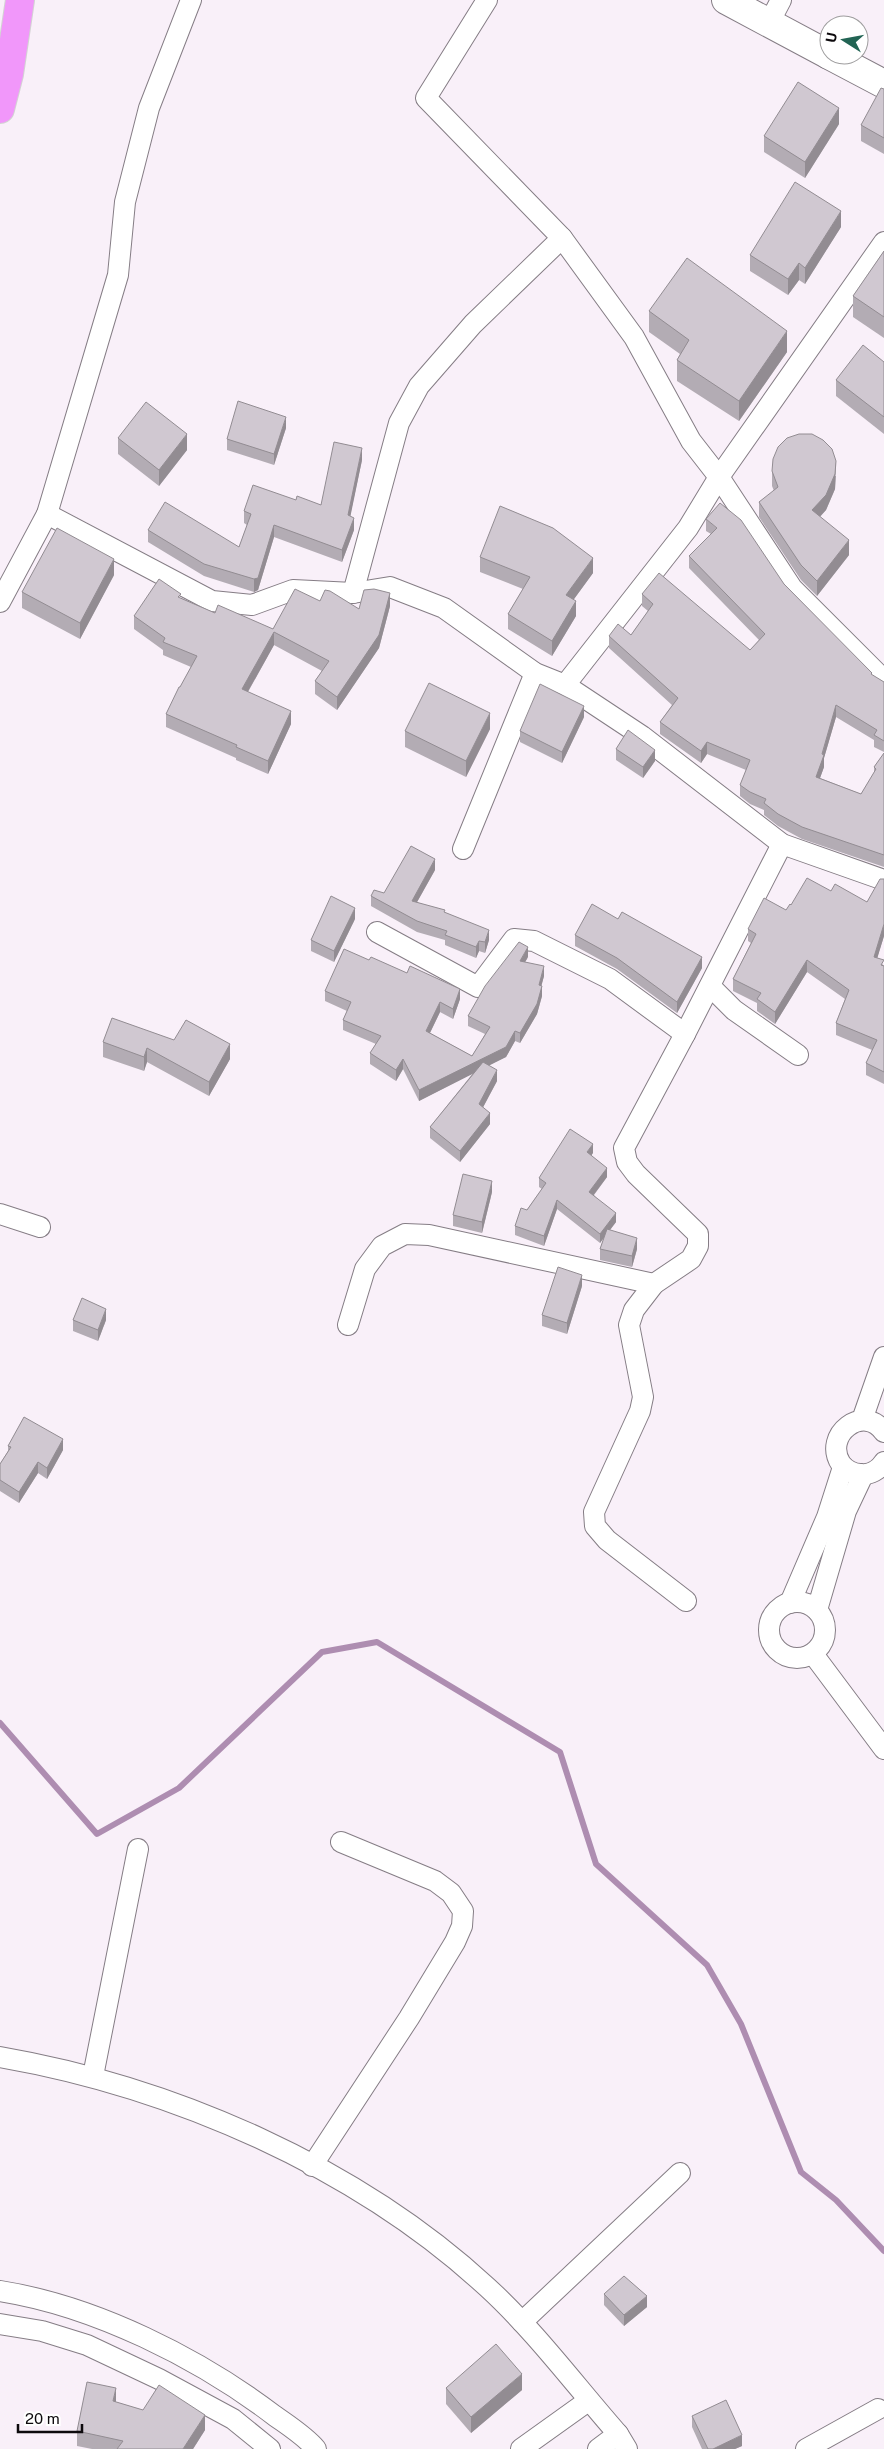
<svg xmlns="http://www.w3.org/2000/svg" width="884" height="2449" font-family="'Public Sans',sans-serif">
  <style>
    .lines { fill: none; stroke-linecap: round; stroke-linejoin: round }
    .stream { stroke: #ae8db1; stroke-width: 6 }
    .street-casing { stroke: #857d85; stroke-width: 22 }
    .secondary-casing { stroke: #857d85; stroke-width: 30 }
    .highway-casing { stroke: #d3d3d3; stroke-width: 30 }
    .street { stroke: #fff; stroke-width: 20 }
    .secondary { stroke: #fff; stroke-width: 28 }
    .highway { stroke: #f197fa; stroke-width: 28 }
    .wall { fill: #b3acb4 }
    .shaded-wall { fill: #928c92 }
    .building { fill: #d0c8d1; stroke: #928c92 }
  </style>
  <rect width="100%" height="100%" fill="#f9f0f9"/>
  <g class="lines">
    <polyline class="stream" points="0,1723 97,1834 179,1788 322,1652 377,1642 560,1752 596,1864 707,1965 741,2024 801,2172 836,2200 884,2251"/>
    <defs>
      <g id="street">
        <polyline points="769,23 781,0"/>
        <polyline points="562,238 634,337 691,441 719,477 792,588 884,680"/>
        <polyline points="47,514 212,601 252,605 293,590 353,593 390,587 444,608 535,673 565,685 642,736 782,844 884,880"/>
        <polyline points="353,593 399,423 419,386 473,324 562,238 426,98 487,0"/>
        <polyline points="0,602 47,514 118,275 125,202 149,108 191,0"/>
        <polyline points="565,685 688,528 719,477 884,242"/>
        <polyline points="463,849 535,673"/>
        <polyline points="377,932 478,987 514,939 534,941 610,979 685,1034"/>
        <polyline points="710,986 734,1010 798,1055"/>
        <polyline points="0,1214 40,1227"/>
        <polyline points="348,1325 365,1269 382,1246 405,1234 429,1235 654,1284"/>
        <polyline points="862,1420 884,1357"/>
        <path d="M884 1432C864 1403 822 1435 841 1464 846 1470 853 1474 861 1474 870 1475 879 1470 884 1462"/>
        <polyline points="686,1601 607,1540 595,1526 594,1512 640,1411 643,1397 629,1325 634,1310 654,1284 691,1259 698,1246 698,1234 636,1174 627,1162 624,1148 685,1034 782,844"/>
        <circle cx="797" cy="1630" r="28"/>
        <polyline points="790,1603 827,1517 843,1467"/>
        <polyline points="817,1610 846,1511 863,1475"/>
        <polyline points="813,1654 884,1749"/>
        <path d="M0 2057C173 2087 357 2167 487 2287 535 2331 575 2385 618 2434L627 2449"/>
        <polyline points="93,2076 138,1849"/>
        <polyline points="312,2166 409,2018 455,1942 462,1926 463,1911 451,1893 435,1881 341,1842"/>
        <path d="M0 2291C95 2306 199 2358 275 2416 289 2426 305 2436 316 2449"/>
        <polyline points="522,2322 680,2173"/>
        <polyline points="0,2324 42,2331 87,2345 159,2379 233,2419 270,2449"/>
        <polyline points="521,2449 588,2401"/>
        <polyline points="598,2449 618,2434"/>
        <polyline points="806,2449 878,2409"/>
      </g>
      <g id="secondary">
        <polyline points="726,0 829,55"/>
        <polyline points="829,55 884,84"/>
      </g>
      <polyline id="highway" points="0,109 9,74 20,0"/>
    </defs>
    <use href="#street" class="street-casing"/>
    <use href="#secondary" class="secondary-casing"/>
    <use href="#highway" class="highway-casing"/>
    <use href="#street" class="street"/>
    <use href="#secondary" class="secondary"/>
    <use href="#highway" class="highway"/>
  </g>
  <g class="wall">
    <polygon points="884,89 884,154 861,141 861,125"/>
    <polygon points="839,124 805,178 764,152 764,136"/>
    <polygon points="841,227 805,284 799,280 788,295 750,271 750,255"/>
    <polygon points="884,251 884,338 853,317 853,296"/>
    <polygon points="649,311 787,352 739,421 677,381 677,360 680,354 649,332"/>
    <polygon points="884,362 884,434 836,396 836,380"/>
    <polygon points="286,428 274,465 227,450 227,439"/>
    <polygon points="118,438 187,450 159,486 118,454"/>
    <polygon points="362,460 350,516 354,530 342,562 274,537 258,590 254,592 204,576 148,542 148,530 239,547 247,525 244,523 244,511 296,500 321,505"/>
    <polygon points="772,471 836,476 835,489 826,510 820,517 849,555 817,596 801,580 759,517 759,502 774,491 772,486"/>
    <polygon points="706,519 784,584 872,675 884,682 884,752 874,747 874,740 836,717 824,758 824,767 820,778 861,794 874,773 874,767 884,753 884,867 802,839 778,826 764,815 764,810 750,804 740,796 740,785 746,770 707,754 701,763 660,734 660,722 672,705 609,648 609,636 631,635 648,611 642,606 642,594 750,650 759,640 689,568 689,556 711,534 706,531"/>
    <polygon points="480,557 593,573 574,599 576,616 552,656 508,629 508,614 523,589 480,572"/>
    <polygon points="114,575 80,639 22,608 22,592"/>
    <polygon points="181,598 215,613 273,629 320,601 359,609 390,606 379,648 337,710 315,694 315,681 322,671 274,645 248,692 291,724 268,774 236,760 236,758 166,727 166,714 191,667 163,655 163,650 134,629 134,616"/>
    <polygon points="584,717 562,763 520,742 520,731"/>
    <polygon points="490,729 466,777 405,747 405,731"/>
    <polygon points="616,749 655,761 643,778 616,760"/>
    <polygon points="435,870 417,902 445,913 489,940 485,953 479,951 476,958 445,945 445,940 417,932 371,906 371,896 384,893"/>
    <polygon points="884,879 884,936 877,958 884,966 884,1084 866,1075 866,1063 872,1050 836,1035 836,1023 845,999 807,972 775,1024 757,1011 757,1003 733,991 733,979 751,943 748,941 748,929 786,910 791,905 831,891 867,902"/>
    <polygon points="355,919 334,962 311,951 311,940"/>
    <polygon points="575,935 702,968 677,1013 617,969 575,946"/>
    <polygon points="528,957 525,962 544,976 541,986 542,996 537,1014 520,1043 515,1041 506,1057 489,1065 497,1081 483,1107 490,1124 460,1162 430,1138 430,1127 473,1073 419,1101 403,1069 396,1081 370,1064 370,1053 376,1044 343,1030 343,1020 347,1011 325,1001 325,991 460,999 453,1019 440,1012 430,1033 472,1056 485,1034 468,1026 468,1016"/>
    <polygon points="174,1040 230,1059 209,1096 147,1062 144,1071 103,1057 103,1042"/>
    <polygon points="593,1153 591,1155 607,1177 594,1195 616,1222 610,1230 637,1249 632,1267 600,1260 600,1249 604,1237 600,1243 557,1209 544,1246 515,1235 515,1226 542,1189 539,1187 539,1178"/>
    <polygon points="492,1192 482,1233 453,1226 453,1215"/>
    <polygon points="582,1286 567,1334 542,1326 542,1315"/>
    <polygon points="73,1320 106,1320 98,1341 73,1331"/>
    <polygon points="8,1446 63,1450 47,1479 38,1473 19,1503 0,1491 0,1464 8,1451"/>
    <polygon points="604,2294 647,2307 624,2326 604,2305"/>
    <polygon points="446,2388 522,2390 471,2433 446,2404"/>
    <polygon points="116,2402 205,2430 193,2449 92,2449 77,2446 77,2431"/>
    <polygon points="692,2416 742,2446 735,2449 702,2449 692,2427"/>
  </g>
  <g class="shaded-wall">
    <polygon points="839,108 839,124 805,178 805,162"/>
    <polygon points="841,211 841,227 805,284 805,268"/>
    <polygon points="799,263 799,280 788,295 788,279"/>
    <polygon points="787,331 787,352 739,421 739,401"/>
    <polygon points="286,417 286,428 274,465 274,454"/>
    <polygon points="187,434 187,450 159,486 159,470"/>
    <polygon points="362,448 362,460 348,528 348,515"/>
    <polygon points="836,461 835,489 826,510 812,525 812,510"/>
    <polygon points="354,518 354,530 342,562 342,550"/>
    <polygon points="274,525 274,537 258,590 254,592 254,579"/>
    <polygon points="849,540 849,555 817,596 817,581"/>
    <polygon points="593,558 593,573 566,610 566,595"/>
    <polygon points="114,559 114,575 80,639 80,623"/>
    <polygon points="390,593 390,606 379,648 337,710 337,697"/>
    <polygon points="576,601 576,616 552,656 552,641"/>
    <polygon points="274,632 274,645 242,702 242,689"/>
    <polygon points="836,705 836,717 824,758 824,767 816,789 816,777"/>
    <polygon points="584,706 584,717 562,763 562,752"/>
    <polygon points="291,711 291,724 268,774 268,761"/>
    <polygon points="490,713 490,729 466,777 466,761"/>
    <polygon points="707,742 707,754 701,763 701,751"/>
    <polygon points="655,750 655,761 643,778 643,767"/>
    <polygon points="435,859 435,870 412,911 412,901"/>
    <polygon points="355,908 355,919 334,962 334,951"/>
    <polygon points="884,924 884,936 874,969 874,957"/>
    <polygon points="489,930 489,940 485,953 485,942"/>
    <polygon points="479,941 479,951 476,958 476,947"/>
    <polygon points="528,947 528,957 520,971 520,961"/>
    <polygon points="702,957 702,968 677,1013 677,1002"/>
    <polygon points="807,960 807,972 775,1024 775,1012"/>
    <polygon points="544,966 544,976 539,995 539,985"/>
    <polygon points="542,986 542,996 537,1014 520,1043 520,1033"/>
    <polygon points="460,989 460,999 453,1019 453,1009"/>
    <polygon points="440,1002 440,1012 426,1041 426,1031"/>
    <polygon points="515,1031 515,1041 506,1057 419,1101 419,1090"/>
    <polygon points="230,1044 230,1059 209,1096 209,1082"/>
    <polygon points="147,1048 147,1062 144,1071 144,1057"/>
    <polygon points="403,1059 403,1069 396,1081 396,1070"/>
    <polygon points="497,1070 497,1081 479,1115 479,1104"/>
    <polygon points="490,1113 490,1124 460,1162 460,1151"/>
    <polygon points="593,1144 593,1153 587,1162 587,1152"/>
    <polygon points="607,1168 607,1177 589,1201 589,1192"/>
    <polygon points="492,1181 492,1192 482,1233 482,1222"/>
    <polygon points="557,1200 557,1209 544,1246 544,1236"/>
    <polygon points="616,1213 616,1222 600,1243 600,1234"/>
    <polygon points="637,1238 637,1249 632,1267 632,1256"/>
    <polygon points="582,1275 582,1286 567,1334 567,1323"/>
    <polygon points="106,1309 106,1320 98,1341 98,1330"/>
    <polygon points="63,1439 63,1450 47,1479 47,1468"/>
    <polygon points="38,1462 38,1473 19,1503 19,1492"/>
    <polygon points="647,2296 647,2307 624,2326 624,2315"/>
    <polygon points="522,2374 522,2390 471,2433 471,2417"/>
    <polygon points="116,2388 116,2403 113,2401"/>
    <polygon points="205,2415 205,2430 193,2449 183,2449"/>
    <polygon points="742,2435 742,2446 735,2449 713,2449"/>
  </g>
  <g class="building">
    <polygon points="798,82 839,108 805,162 764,136"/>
    <polygon points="881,88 884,89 884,138 861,125"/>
    <polygon points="795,182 841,211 805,268 799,263 788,279 750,255"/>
    <polygon points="884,251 884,317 853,296"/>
    <polygon points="687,258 787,331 739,401 677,360 689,340 649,311"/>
    <polygon points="863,345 884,362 884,417 836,380"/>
    <polygon points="238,401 286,417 274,454 227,439"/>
    <polygon points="146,402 187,434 159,470 118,438"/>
    <polygon points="799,434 812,434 823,440 832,449 836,461 835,474 826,495 812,510 849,540 817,581 801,565 759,502 778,487 772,471 773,459 778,447 787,438"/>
    <polygon points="334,442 362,448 348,515 354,518 342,550 274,525 258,578 254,579 204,564 148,530 165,502 239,547 251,514 244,511 253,485 296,500 297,496 321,505"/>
    <polygon points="720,503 741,520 784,584 872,673 871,674 884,682 884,741 874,735 877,730 836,705 822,754 824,755 816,777 861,794 876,769 874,767 884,753 884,855 802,827 778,814 764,803 766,799 750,792 740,785 750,760 707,742 701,751 660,722 678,698 609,636 618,624 631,635 653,604 642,594 659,573 750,650 765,634 689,556 717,528 706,519"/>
    <polygon points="500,506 553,528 593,558 566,595 576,601 552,641 508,614 530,577 480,557"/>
    <polygon points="57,528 114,559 80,623 22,592"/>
    <polygon points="159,579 181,594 178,597 215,613 218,605 273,629 295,589 320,601 325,590 330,591 359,609 364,590 374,589 390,593 379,635 337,697 315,681 329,661 274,632 242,689 291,711 268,761 236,747 237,745 166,714 179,687 180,687 197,656 163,642 165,638 134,616"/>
    <polygon points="429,683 490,713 466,761 405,731"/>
    <polygon points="540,684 584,706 562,752 520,731"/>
    <polygon points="628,730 655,750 643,767 616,749"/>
    <polygon points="411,846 435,859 412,901 445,910 444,912 489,930 485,942 479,941 476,947 445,935 447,931 417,921 371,896 374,890 384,893"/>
    <polygon points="807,878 831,891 835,884 867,902 880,879 884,879 884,924 874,957 884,960 881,965 884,966 884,1072 866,1063 877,1040 836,1023 849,990 807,960 775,1012 757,999 761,993 733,979 756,934 748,929 764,898 786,910 790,904 791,905"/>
    <polygon points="331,896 355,908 334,951 311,940"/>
    <polygon points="592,904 618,919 622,912 702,957 677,1002 617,958 575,935"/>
    <polygon points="519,942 528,947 520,961 544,966 539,985 542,986 537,1004 520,1033 515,1031 506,1047 419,1090 403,1059 396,1070 370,1053 381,1036 343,1020 351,1002 325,991 344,949 369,960 371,957 407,973 410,966 460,989 453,1009 440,1002 426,1031 472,1056 490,1027 468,1016 485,986"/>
    <polygon points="112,1018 174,1040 186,1020 230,1044 209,1082 147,1048 144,1057 103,1042"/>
    <polygon points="483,1062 497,1070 479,1104 490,1113 460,1151 430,1127"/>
    <polygon points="570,1129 593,1144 587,1152 607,1168 589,1192 616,1213 600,1234 557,1200 544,1236 515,1226 521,1208 527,1210 546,1183 539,1178"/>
    <polygon points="463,1174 492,1181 482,1222 453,1215"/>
    <polygon points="607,1229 637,1238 632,1256 600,1249"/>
    <polygon points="558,1267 582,1275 567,1323 542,1315"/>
    <polygon points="82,1298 106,1309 98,1330 73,1320"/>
    <polygon points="24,1417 63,1439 47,1468 38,1462 19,1492 0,1480 0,1464 11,1447 8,1446"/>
    <polygon points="624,2276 647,2296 624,2315 604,2294"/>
    <polygon points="496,2344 522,2374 471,2417 446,2388"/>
    <polygon points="87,2382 116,2388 113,2401 143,2410 159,2385 205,2415 183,2449 117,2449 123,2441 77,2431"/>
    <polygon points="726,2400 742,2435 713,2449 708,2449 692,2416"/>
  </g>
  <g transform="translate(844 40) rotate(281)"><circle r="24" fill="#ffffff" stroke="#9e9d9e"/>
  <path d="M0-4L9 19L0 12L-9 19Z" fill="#226454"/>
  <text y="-8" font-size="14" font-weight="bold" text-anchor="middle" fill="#0d0a0d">U</text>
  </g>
  <path d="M18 2424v8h64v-8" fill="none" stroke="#0d0a0d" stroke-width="2.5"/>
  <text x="25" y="2424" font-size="15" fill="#0d0a0d" stroke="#ffffff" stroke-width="4" paint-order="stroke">20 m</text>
</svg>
